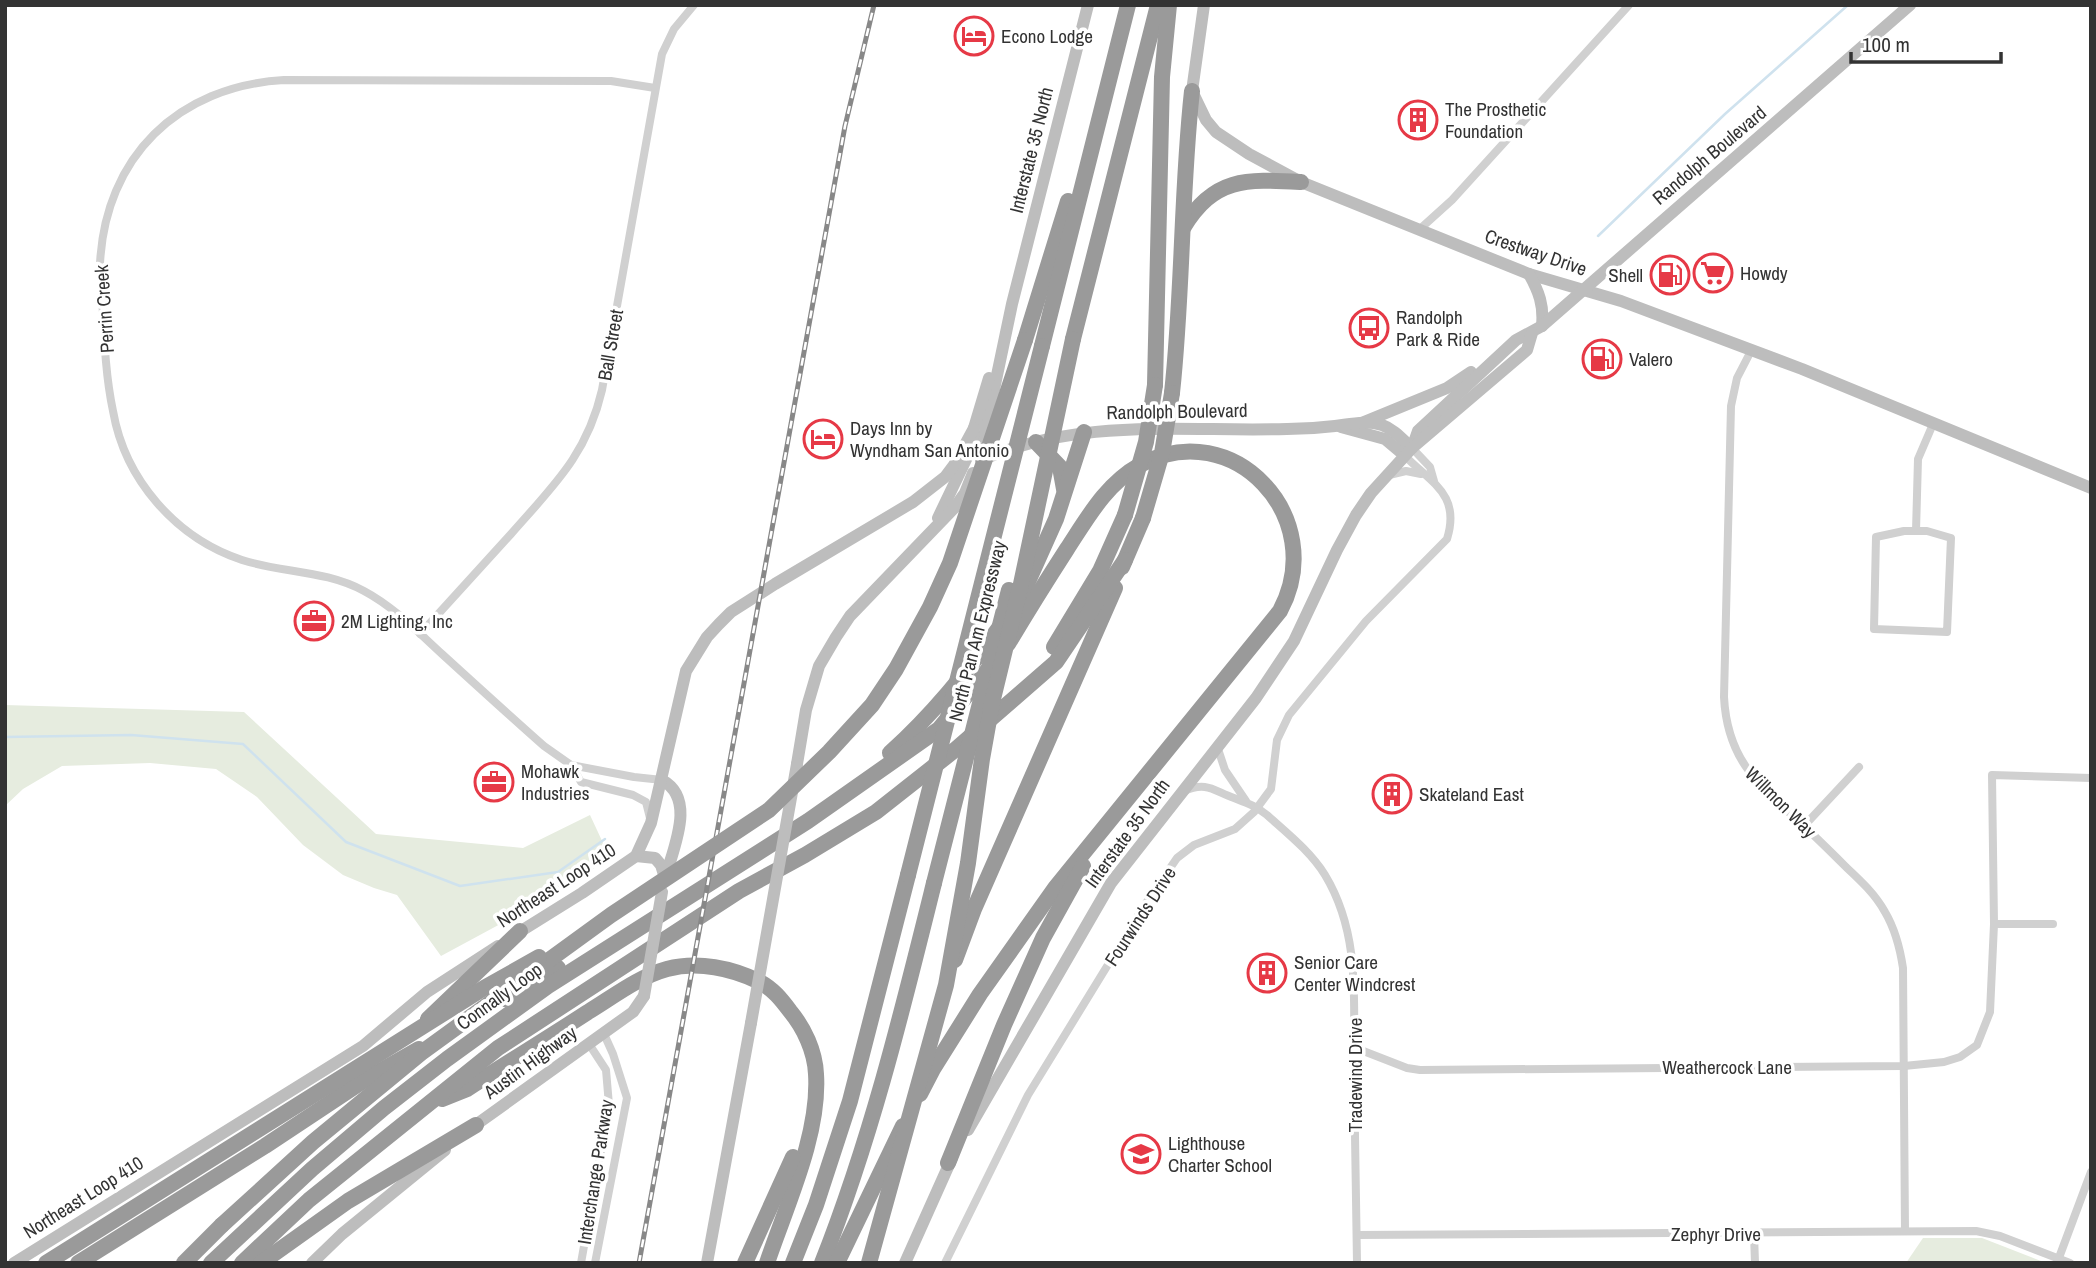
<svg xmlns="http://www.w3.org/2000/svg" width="2096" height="1268" font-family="'Archivo Narrow',sans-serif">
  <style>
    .green { fill: #e6ecdf }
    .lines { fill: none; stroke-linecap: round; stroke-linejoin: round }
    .stream { stroke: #cfe2ee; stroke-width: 2.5 }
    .minor { stroke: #d0d0d0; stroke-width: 8 }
    .secondary { stroke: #bdbdbd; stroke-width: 12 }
    .motorway { stroke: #9a9a9a; stroke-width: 16 }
    .rail-casing { stroke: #888; stroke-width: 5 }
    .rail { stroke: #fff; stroke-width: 2.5; stroke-dasharray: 8; stroke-linecap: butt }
    .secondary-bridge { stroke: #bdbdbd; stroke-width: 12 }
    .motorway-bridge { stroke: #9a9a9a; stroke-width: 16 }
    .labels { text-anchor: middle; stroke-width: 7; stroke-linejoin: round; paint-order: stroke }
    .poi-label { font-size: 19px; fill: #333; stroke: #fff; text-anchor: start }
    .street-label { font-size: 19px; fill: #333; stroke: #fff }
  </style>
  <rect width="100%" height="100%" fill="#fff"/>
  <g class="green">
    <polygon points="5,705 244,712 376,834 523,848 590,815 610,858 543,901 441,956 397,895 374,888 343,875 303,845 257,797 216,769 150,763 62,766 23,789 5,806"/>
    <polygon points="1923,1238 1982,1238 2046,1263 1906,1263"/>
  </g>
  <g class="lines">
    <g class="stream">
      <polyline points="1598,236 1725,114 1848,5"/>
      <polyline points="5,737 131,735 243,744 346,842 460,886 558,872 605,839"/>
    </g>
    <g class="minor">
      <path d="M655 88 611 81 284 80C178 86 105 157 100 264 104 313 103 364 113 411 125 480 176 538 242 560 283 573 325 570 364 591 394 607 418 632 442 654 476 685 510 716 544 746L571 765 634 777 662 780"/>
      <polyline points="1421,228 1452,200 1629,5"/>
      <path d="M1751 351 1737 378 1731 406 1724 697C1727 756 1754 781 1795 818 1813 834 1829 850 1846 867 1861 881 1875 894 1885 912 1895 929 1900 948 1903 968L1905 1231"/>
      <polyline points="1412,448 1430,467 1434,481"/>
      <polyline points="1389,475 1406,471 1421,474"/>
      <polygon points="1904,531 1927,531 1951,538 1947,632 1874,629 1876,537"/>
      <polyline points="1916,531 1918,459 1933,424"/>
      <path d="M420 634C450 601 481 567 511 534 553 486 587 455 602 390L662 54 674 29 694 5"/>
      <polyline points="1217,746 1225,770 1246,801"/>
      <polyline points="571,765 581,782 633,795 646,802 650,818"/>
      <path d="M1184 791C1207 781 1214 791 1234 798 1247 803 1256 806 1267 815 1287 833 1311 852 1325 875 1362 936 1353 1005 1354 1072 1355 1135 1356 1199 1357 1263"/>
      <polyline points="1804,826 1859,767"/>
      <polyline points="1994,924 2053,924"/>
      <polyline points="1353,1047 1407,1068 1420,1070 1904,1066 1944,1062 1960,1057 1977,1045 1990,1012 1994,924 1992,775 2091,778"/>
      <polyline points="1754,1234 1755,1263"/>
      <polyline points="1357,1235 1976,1231 2000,1236 2070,1263"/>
      <polyline points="581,1263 609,1105 606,1070 589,1044"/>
      <polyline points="595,1263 627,1098 613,1054 604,1034"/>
      <path d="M945 1263 1028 1095 1144 906 1177 858 1194 845 1235 829 1254 812 1271 789 1277 740 1289 715 1366 621 1447 539C1461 494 1431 483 1404 455"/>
      <polyline points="2057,1263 2091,1172"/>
    </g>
    <g class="secondary">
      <polyline points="1204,5 1192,91 1206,120 1216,132 1249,154 1301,182 1529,274 1621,301 1802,369 2091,488"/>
      <path d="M1529 274C1539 292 1544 305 1542 326"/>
      <polyline points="1364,422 1447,388 1471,372"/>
      <polyline points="1341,427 1385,439 1404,455"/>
      <polyline points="1412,448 1418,431 1516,340 1542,326 1910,5"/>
      <polyline points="980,456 1012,304 1088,5"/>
      <path d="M981 460C1081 417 1181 432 1287 429 1303 429 1319 428 1335 426 1351 424 1366 420 1382 425 1394 429 1403 440 1412 448"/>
      <polyline points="938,518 972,447 974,428 989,378"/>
      <polyline points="797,764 806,710 819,666 836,637 850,616 955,507 965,493 973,473"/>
      <path d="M662 780C697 799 673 848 665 879"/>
      <polyline points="636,856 655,858 661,865 665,878"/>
      <polyline points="513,936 582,893 636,856 651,823 686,671 707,637 719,624 731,612 775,584 913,502 945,477 954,465 974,428"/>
      <polyline points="470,1129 633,1012 644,996"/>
      <polyline points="968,1130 1111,883 1256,698 1294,641 1337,550 1356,515 1371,493 1412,448 1527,350 1532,333"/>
      <polyline points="14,1263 363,1046 427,992 498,946"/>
      <polyline points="312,1263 342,1234 445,1150"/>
      <polyline points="707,1263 751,1023"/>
      <polyline points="905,1263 952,1158"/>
    </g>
    <g class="motorway">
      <path d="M1183 228C1214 177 1246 179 1301 182"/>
      <polyline points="1073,339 1158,5"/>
      <polyline points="1025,340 1068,201"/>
      <polyline points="1042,346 1128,5"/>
      <polyline points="1155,385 1162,77 1169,5"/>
      <path d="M1172 393C1183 292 1181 191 1192 91"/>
      <polyline points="1036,442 1060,467 1064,489"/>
      <polyline points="1122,567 1143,518"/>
      <polyline points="1022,595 1056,519 1084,432"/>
      <polyline points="1054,647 1100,571 1125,515"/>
      <path d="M890 753C934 713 964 675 999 628"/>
      <polyline points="955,960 974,909 1115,588"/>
      <polyline points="505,999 558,968"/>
      <polyline points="428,1019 520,931"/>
      <path d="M920 1094 933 1069 980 994 1055 888 1280 611C1330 518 1233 414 1140 465 1106 484 1088 517 1067 549 1047 580 1027 612 1008 644"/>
      <path d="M442 1099 467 1089C507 1063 548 1038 588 1012 613 997 638 977 667 969 698 961 732 968 760 982 773 989 781 999 790 1011 804 1028 815 1051 816 1074 820 1135 786 1206 767 1263"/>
      <polyline points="948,1163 1004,1025 1043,938 1083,866"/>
      <polyline points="78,1263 265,1146 363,1081 419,1049"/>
      <polyline points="184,1263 222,1225"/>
      <polyline points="211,1263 312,1169 384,1108 447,1059 548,986 808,821 939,729 990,667"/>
      <polyline points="242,1263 309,1200 498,1048 739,891 805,855 876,812 956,749 1056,662 1125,560"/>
      <polyline points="261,1263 348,1201 476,1125"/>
      <polyline points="745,1263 793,1157"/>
      <polyline points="793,1263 816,1205 850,1101 908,875"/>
      <path d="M822 1263C871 1139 902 1012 934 883"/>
      <polyline points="837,1263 903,1126"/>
    </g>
    <defs>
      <polyline id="rail" points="639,1263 845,126 874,5"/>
    </defs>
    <use href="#rail" class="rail-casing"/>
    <use href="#rail" class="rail"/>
    <g class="secondary-bridge">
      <polyline points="644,996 662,892"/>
      <polyline points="751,1023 797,764"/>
    </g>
    <g class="motorway-bridge">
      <polyline points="1125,515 1146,442 1155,385"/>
      <polyline points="1143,518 1162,453 1172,393"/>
      <polyline points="908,875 1042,346"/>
      <polyline points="934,883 1009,590"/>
      <polyline points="222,1225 313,1142 421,1053 611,915 769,810 829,752 872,705 896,669 930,607 950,563 1025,340"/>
      <polyline points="46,1263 484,988 539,957"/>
      <polyline points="869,1263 946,985 968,863 982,759 992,703 1021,584 1073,339"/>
    </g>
  </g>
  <defs>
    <symbol id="hotel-ring" viewBox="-11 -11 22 22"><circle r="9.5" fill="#fff" stroke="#e63946" stroke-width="1.5"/><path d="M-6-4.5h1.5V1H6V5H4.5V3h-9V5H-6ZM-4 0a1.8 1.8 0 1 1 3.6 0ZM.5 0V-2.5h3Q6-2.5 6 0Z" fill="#e63946"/></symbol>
    <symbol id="building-ring" viewBox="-11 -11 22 22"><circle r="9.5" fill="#fff" stroke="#e63946" stroke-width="1.5"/><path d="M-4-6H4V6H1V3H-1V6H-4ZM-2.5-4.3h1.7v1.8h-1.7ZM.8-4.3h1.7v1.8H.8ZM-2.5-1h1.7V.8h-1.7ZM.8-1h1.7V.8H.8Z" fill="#e63946"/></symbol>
    <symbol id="supermarket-ring" viewBox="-11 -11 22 22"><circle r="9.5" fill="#fff" stroke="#e63946" stroke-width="1.5"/><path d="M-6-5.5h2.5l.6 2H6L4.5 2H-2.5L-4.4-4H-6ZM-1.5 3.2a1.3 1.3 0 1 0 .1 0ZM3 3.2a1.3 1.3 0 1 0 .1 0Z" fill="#e63946"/></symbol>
    <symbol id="fuel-ring" viewBox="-11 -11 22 22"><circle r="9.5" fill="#fff" stroke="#e63946" stroke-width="1.5"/><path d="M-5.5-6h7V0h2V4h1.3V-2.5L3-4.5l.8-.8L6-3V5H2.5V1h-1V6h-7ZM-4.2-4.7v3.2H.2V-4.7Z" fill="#e63946"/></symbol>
    <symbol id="bus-ring" viewBox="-11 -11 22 22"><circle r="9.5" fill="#fff" stroke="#e63946" stroke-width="1.5"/><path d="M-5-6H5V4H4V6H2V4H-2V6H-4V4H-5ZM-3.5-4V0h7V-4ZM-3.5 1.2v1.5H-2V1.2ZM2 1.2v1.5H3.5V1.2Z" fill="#e63946"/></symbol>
    <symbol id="office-ring" viewBox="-11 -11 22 22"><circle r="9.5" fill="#fff" stroke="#e63946" stroke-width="1.5"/><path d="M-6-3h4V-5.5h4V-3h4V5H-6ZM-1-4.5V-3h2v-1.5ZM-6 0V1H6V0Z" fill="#e63946"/></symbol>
    <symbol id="school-ring" viewBox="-11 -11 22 22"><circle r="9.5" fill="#fff" stroke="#e63946" stroke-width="1.5"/><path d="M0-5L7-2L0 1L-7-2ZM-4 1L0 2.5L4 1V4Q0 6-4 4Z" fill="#e63946"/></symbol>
  </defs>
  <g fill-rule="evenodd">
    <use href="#hotel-ring" x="952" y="14" width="44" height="44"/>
    <use href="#building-ring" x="1396" y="98" width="44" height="44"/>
    <use href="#supermarket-ring" x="1691" y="251" width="44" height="44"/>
    <use href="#fuel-ring" x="1648" y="253" width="44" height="44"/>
    <use href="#bus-ring" x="1347" y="306" width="44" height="44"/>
    <use href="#fuel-ring" x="1580" y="337" width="44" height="44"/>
    <use href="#hotel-ring" x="801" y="417" width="44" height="44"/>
    <use href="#office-ring" x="292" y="599" width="44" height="44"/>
    <use href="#office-ring" x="472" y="760" width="44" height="44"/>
    <use href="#building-ring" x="1370" y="772" width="44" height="44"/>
    <use href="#building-ring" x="1245" y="951" width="44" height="44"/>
    <use href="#school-ring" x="1119" y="1132" width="44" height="44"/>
  </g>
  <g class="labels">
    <g class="poi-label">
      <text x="1001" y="43">Econo Lodge</text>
      <text x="1445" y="116">The Prosthetic<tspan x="1445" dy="22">Foundation</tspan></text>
      <text x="1740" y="280">Howdy</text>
      <text x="1643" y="282" text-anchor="end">Shell</text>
      <text x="1396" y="324">Randolph<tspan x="1396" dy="22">Park &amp; Ride</tspan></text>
      <text x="1629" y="366">Valero</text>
      <text x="850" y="435">Days Inn by<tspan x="850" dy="22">Wyndham San Antonio</tspan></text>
      <text x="341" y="628">2M Lighting, Inc</text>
      <text x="521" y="778">Mohawk<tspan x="521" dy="22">Industries</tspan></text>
      <text x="1419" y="801">Skateland East</text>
      <text x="1294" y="969">Senior Care<tspan x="1294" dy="22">Center Windcrest</tspan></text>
      <text x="1168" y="1150">Lighthouse<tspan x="1168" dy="22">Charter School</tspan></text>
    </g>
    <g class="street-label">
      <text transform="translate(1031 150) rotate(-76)" y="7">Interstate 35 North</text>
      <text transform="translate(1709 155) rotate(-40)" y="7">Randolph Boulevard</text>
      <text transform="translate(1536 252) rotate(19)" y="7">Crestway Drive</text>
      <text transform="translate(104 309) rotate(-94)" y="7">Perrin Creek</text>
      <text transform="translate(610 345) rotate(-80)" y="7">Ball Street</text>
      <text transform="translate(1177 411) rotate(-1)" y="7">Randolph Boulevard</text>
      <text transform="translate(977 631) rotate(-76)" y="7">North Pan Am Expressway</text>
      <text transform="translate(1781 802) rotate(45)" y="7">Willmon Way</text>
      <text transform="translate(1127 833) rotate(-54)" y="7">Interstate 35 North</text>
      <text transform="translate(556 885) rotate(-33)" y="7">Northeast Loop 410</text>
      <text transform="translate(1140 916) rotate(-57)" y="7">Fourwinds Drive</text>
      <text transform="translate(499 996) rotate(-36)" y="7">Connally Loop</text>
      <text transform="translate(530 1062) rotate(-36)" y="7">Austin Highway</text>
      <text x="1727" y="1074">Weathercock Lane</text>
      <text transform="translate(1355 1075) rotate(-90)" y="7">Tradewind Drive</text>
      <text transform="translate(595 1172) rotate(-81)" y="7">Interchange Parkway</text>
      <text transform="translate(83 1197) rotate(-32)" y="7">Northeast Loop 410</text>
      <text x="1716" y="1241">Zephyr Drive</text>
    </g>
  </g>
  <rect width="2096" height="1268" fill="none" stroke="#333333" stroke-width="14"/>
  <path d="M1851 52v10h150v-10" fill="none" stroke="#333333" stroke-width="3.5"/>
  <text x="1862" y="52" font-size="21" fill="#333333" stroke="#ffffff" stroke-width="5" paint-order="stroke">100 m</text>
</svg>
